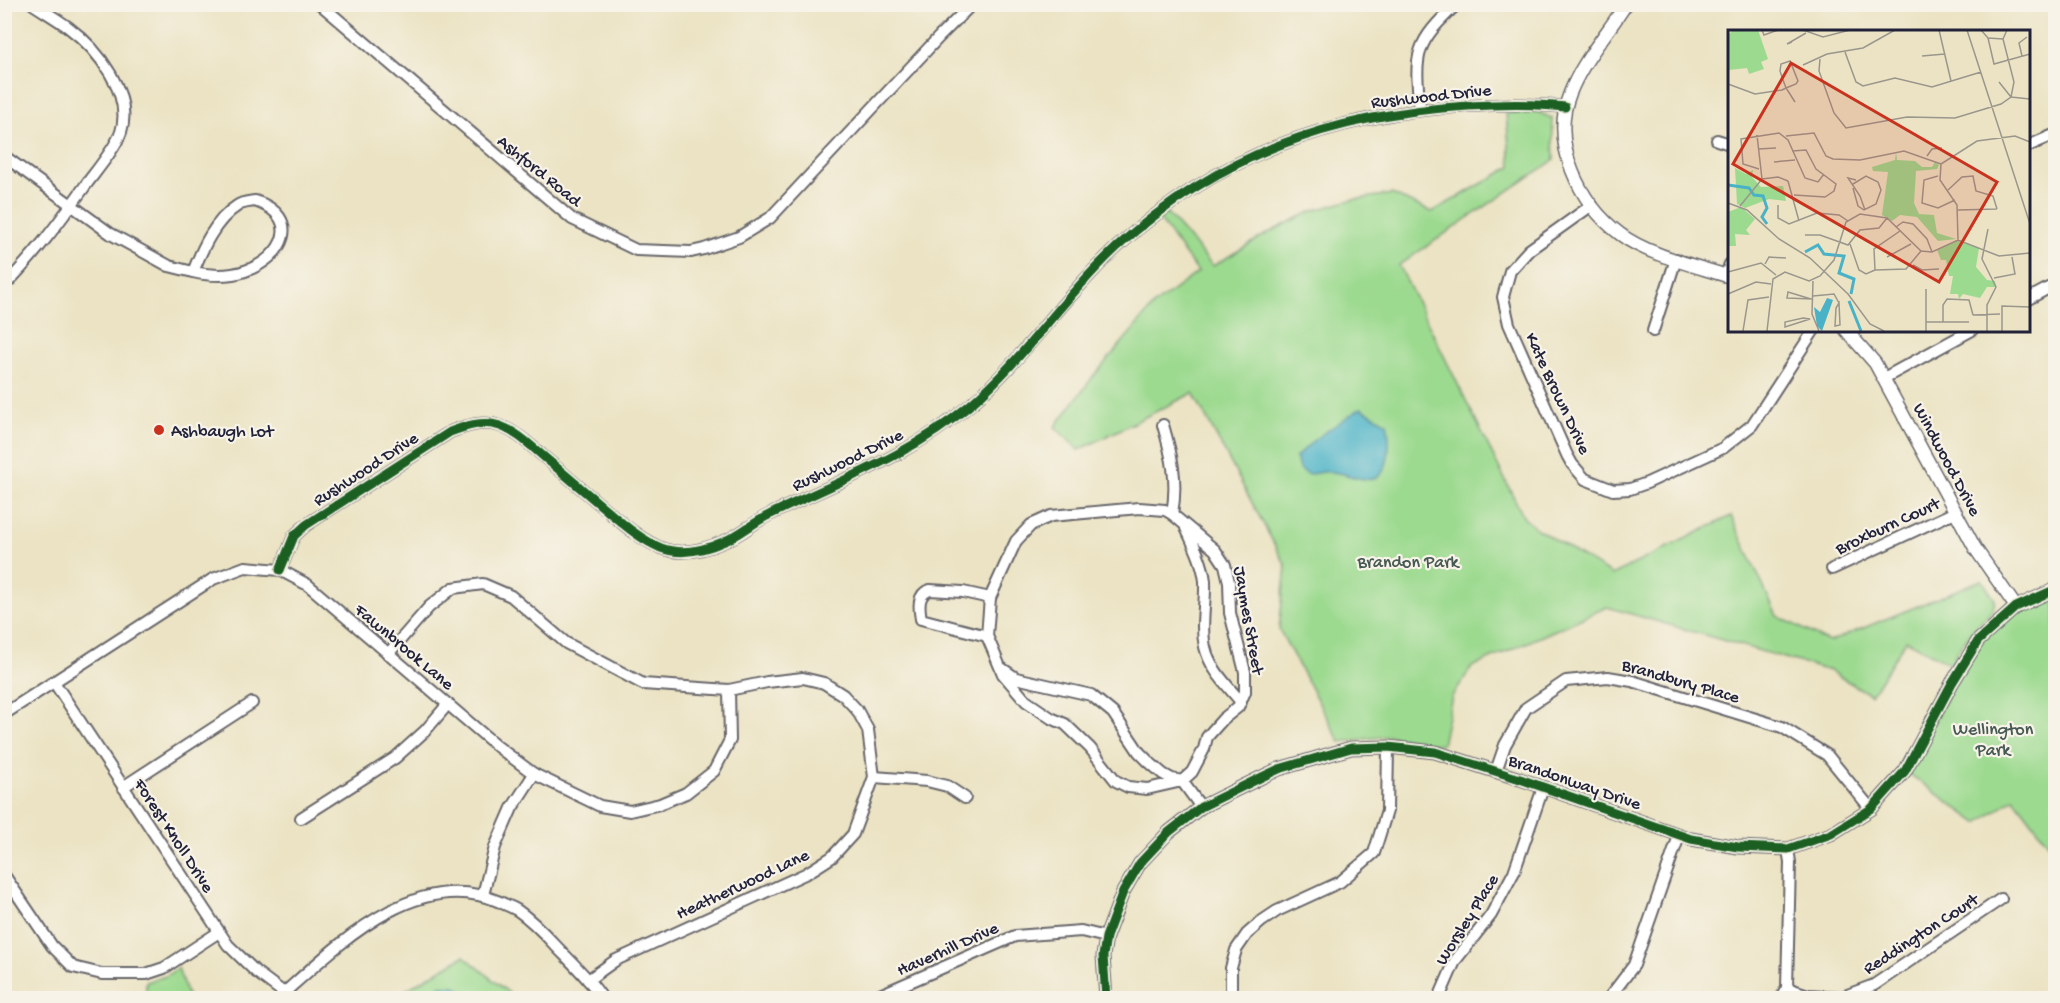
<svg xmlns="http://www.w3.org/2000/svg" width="2060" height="1003" font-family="'Gochi Hand',sans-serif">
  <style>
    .green { fill: #9cda8f; stroke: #5f7e65; stroke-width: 1.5 }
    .water { fill: #49b2c7; stroke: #366a81; stroke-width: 1.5 }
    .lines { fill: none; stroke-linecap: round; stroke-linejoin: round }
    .minor-casing { stroke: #68666b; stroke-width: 14 }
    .tertiary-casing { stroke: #68666b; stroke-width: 15 }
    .minor { stroke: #fff; stroke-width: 10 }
    .tertiary { stroke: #fff; stroke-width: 12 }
    .cycleway-casing { stroke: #f7f3e8; stroke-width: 13 }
    .cycleway { stroke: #1b5e20; stroke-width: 9 }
    .poi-dot { fill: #c8321e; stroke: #f7f3e8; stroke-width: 2 }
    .labels { text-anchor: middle; stroke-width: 4.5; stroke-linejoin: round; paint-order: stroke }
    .street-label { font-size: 18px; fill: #22223b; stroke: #f7f3e8 }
    .poi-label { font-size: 18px; fill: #22223b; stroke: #f7f3e8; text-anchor: start }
    .park-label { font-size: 18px; fill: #475954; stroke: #f7f3e8 }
    .inset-river { fill: none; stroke: #49b2c7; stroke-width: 3 }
    .inset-road { fill: none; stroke: #9b968d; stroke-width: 1.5 }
    .view { fill: #c8321e; fill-opacity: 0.15; stroke: #c8321e; stroke-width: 3 }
    .inset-edge { fill: none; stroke: #22223b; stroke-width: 3 }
  </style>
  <rect width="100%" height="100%" fill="#f7f3e8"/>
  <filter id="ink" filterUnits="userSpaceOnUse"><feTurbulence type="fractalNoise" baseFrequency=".0167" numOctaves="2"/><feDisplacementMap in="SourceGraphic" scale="12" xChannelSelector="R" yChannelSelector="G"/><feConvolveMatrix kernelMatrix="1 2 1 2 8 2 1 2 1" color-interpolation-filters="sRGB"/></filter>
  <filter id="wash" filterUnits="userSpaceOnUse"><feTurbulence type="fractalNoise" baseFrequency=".008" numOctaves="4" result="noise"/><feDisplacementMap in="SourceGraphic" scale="24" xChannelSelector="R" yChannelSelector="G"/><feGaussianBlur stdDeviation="1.35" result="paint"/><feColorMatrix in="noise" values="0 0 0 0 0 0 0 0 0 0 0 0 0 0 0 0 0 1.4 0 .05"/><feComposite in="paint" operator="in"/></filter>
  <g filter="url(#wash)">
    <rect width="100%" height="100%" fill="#ebe3c3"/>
    <g class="green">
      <polygon points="1538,112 1552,118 1554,160 1399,265 1524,518 1537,529 1612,575 1731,516 1777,616 1829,642 1982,580 1995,600 1993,610 1974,629 1958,650 1951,664 1906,640 1871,695 1830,671 1607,607 1472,667 1452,696 1442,745 1390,736 1340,742 1279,629 1286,566 1193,393 1079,450 1055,427 1092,378 1154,305 1198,272 1159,219 1167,213 1213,266 1268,233 1312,211 1351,200 1392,194 1432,212 1511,167 1506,113"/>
      <polygon points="2055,589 2055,852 2014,798 1978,823 1905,771 1978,641 2009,612"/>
      <polygon points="464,956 515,998 392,998"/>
      <polygon points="178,968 188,998 146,998 146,982 166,976"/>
    </g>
    <g class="water">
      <path d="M1361 408 1387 423C1390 437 1392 474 1373 479 1364 482 1342 472 1331 472 1323 471 1315 474 1307 474L1299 469 1296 457 1315 439Z"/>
      <polygon points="440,986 455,986 477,998 421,998"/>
    </g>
  </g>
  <g filter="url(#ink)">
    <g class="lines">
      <defs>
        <g id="minor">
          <polyline points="320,4 572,219 636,250 691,252 704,249 739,237 770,218 939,37 972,4"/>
          <path d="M1420 109C1414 53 1415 43 1457 4"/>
          <polyline points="1717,140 1730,144"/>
          <polyline points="2028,146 2056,134"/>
          <polyline points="4,156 111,234 169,266 193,272"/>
          <path d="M255 201C303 217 284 258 245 271 227 277 211 276 193 272 202 249 215 220 237 206 242 202 249 202 255 201Z"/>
          <polyline points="1592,205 1529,250 1510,271 1503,297 1509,324 1567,455 1572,464 1585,479 1613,490 1630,489 1647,483 1723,448 1752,425 1814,330"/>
          <polyline points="1726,275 1730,264"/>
          <path d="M4 286C35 255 60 221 85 186 96 171 115 149 121 132 133 94 98 49 68 27 57 19 45 12 33 4"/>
          <polyline points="2028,299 2056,284"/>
          <polyline points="1653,331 1676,259"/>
          <polyline points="1884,378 1972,330"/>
          <path d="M1163 425C1172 456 1178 481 1172 514"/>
          <path d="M1186 528C1194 545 1203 563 1205 581 1206 603 1200 625 1205 647 1210 669 1227 685 1241 702"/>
          <polyline points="1832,569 1955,512"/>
          <path d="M280 570 294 536 306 525 450 432C466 426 483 420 500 426 517 432 530 445 543 456 563 473 583 490 603 507 621 522 639 539 661 548 682 556 705 550 725 541 740 535 754 522 769 515 839 481 910 456 970 405 1025 358 1064 296 1117 247 1218 155 1332 114 1468 106 1501 104 1532 103 1565 107"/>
          <path d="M987 636 921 619C919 608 917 594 930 590L963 592 990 598"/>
          <polyline points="388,654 429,607 453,588 483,584 511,596 566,643 643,684 729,690 767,682 803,678 824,683 843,695 857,710 868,730 874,777 853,834 832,857 807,873 616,960 588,980"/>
          <polyline points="1000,667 1003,674 1026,701 1051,718 1065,724 1090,748 1116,781 1128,787 1147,789 1182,781 1192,772 1204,749 1207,737 1223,719 1238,707 1245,692 1245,672 1230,613 1229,582 1225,565 1215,550 1172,514 1165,510 1139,508 1051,516 1031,525 1016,541 990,598 987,636 1000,667 1016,678 1091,695 1113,713 1139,752 1149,762 1163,774 1172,779 1182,781 1201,807"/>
          <polyline points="54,682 228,945 256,972 284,993"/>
          <polyline points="4,714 213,579 245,567 280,570 308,585 498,747 534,774 600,806 630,811 660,804 686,793 714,771 730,740 729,690"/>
          <polyline points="1496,771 1505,745 1526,708 1566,681 1608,677 1632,681 1782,727 1827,755 1871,809"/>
          <polyline points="874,777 927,781 947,786 965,798"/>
          <polyline points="123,787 252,703"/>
          <polyline points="301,818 395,758 425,731 448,704"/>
          <polyline points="4,875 52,946 73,967 102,974 146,974 164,968 219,932"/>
          <polyline points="483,895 495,847 512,808 534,774"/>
          <polyline points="1787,988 1808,995 1842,997 1874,985 2001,899"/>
          <path d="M281 998 284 993C341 942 418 866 500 902 506 905 512 907 517 910 530 919 543 932 554 944 570 961 589 978 602 998"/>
          <polyline points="873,998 1015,936 1081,931 1106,937"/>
          <polyline points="1231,998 1231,968 1236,950 1247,934 1262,921 1277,911 1340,882 1374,853 1387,811 1388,747"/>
          <polyline points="1439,998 1455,961 1491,915 1514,872 1543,788"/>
          <polyline points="1609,998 1634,965 1679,836"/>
          <polyline points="1781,998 1787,988 1790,862 1788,849"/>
        </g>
        <g id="tertiary">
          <path d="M1626 4C1607 34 1583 60 1570 93 1550 143 1579 203 1620 234 1647 255 1697 266 1730 277"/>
          <polyline points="1846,330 1875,363 1975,548 2016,607"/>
          <polyline points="1106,998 1103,956 1106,937 1123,892 1140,863 1169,832 1201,807 1264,776 1279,769 1351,748 1388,747 1435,752 1520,779 1691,839 1738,847 1788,849 1831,834 1871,809 1905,771 1952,683 1978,641 2016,607 2056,589"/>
        </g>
      </defs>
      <use href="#minor" class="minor-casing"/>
      <use href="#tertiary" class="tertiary-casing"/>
      <use href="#minor" class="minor"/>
      <use href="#tertiary" class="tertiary"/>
      <defs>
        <g id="cycleway">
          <path d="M280 570 294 536 306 525 450 432C466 426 483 420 500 426 517 432 530 445 543 456 563 473 583 490 603 507 621 522 639 539 661 548 682 556 705 550 725 541 740 535 754 522 769 515 839 481 910 456 970 405 1025 358 1064 296 1117 247 1218 155 1332 114 1468 106 1501 104 1532 103 1565 107"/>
          <polyline points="1106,998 1103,956 1106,937 1123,892 1140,863 1169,832 1201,807 1264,776 1279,769 1351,748 1388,747 1435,752 1520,779 1691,839 1738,847 1788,849 1831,834 1871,809 1905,771 1952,683 1978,641 2016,607 2056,589"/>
        </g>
      </defs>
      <use href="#cycleway" class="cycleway-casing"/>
      <use href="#cycleway" class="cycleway"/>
    </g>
  </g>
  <circle class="poi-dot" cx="159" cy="430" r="6"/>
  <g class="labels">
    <g class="street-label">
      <text transform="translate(1431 95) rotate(-6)" y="6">Rushwood Drive</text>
      <text transform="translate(540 170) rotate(39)" y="6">Ashford Road</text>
      <text transform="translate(1559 393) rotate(65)" y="6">Kate Brown Drive</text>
      <text transform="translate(847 459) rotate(-26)" y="6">Rushwood Drive</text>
      <text transform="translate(1948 459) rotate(62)" y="6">Windwood Drive</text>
      <text transform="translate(365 468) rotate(-33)" y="6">Rushwood Drive</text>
      <text transform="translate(1887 525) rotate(-25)" y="6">Broxburn Court</text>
      <text transform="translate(1250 620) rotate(80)" y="6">Jaymes Street</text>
      <text transform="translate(405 646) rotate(40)" y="6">Fawnbrook Lane</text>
      <text transform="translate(1681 680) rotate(16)" y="6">Brandbury Place</text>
      <text transform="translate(1575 781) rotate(19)" y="6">Brandonway Drive</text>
      <text transform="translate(175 835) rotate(57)" y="6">Forest Knoll Drive</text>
      <text transform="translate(742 883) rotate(-25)" y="6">Heatherwood Lane</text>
      <text transform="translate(1466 919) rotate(-58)" y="6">Worsley Place</text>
      <text transform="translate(1920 933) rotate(-33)" y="6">Reddington Court</text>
      <text transform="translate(947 948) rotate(-24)" y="6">Haverhill Drive</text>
    </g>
    <g class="poi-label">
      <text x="171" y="436">Ashbaugh Lot</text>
    </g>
    <g class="park-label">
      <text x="1408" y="567">Brandon Park</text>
      <text x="1993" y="734">Wellington<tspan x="1993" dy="21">Park</tspan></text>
    </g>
  </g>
  <g transform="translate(1728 30)">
    <rect width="302" height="302" fill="#ebe3c3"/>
    <path d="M5 0H30L40 29 33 32 36 39 21 44 19 38 1 40 0 5ZM168 122 169 130 187 131 194 137H204L207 132 211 135 209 139 188 141 186 173 191 184 206 185 209 203 228 209 210 211 189 187 172 185 164 191 154 185 160 142 145 141 144 137 167 130ZM7 138 18 144 25 140 24 147 33 157 55 156 58 171 41 169 17 178 9 174ZM13 177 27 189 18 200 22 205 7 204 8 216H0V182ZM229 210 251 218 248 237 259 250 267 251 268 257H259L252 268 235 264 231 269 230 264H222L225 246H221L218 230H213L209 220Z" fill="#9cda8f"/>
    <path d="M99 268 105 270 94 301 89 296 86 277 92 282Z" fill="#49b2c7"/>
    <path class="inset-river" d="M0 155 21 158 26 165 35 166 39 178 34 187 39 194M77 222 90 215 96 224 116 226 111 243 126 249 123 264M121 271 133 301"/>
    <path class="inset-road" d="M34 0 36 5 50 0M75 0 95 7 122 0M211 0 223 51M239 0 302 194M253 0 260 8 275 9M260 8 266 34 302 24M64 12 59 14 78 3M117 22 128 52 135 56 167 48 204 57 253 42M194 26 217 24M294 26 291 13 299 7M92 29 91 41 106 83 118 98 179 87 227 88 273 74 283 67 286 52 275 9 279 0M75 35 99 24 135 18 167 0M271 52 283 67 302 69M0 54 27 64 54 60 58 58 68 54 70 51 62 31 53 34 52 41 55 50 58 58 60 61 67 72M29 105 34 149M58 106 86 103 98 126 105 129 132 130 176 121 213 134M30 119 48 118M64 121 78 120 88 139 108 154 106 161 97 167 66 165M199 126 204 119 214 118M46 132 67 130M31 139 15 134 13 109 51 103 60 110 77 148 90 152 96 144M210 146 196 150 194 173 210 178 227 170M128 150 120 148 132 166 137 180M60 151 71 191M125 158 130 176 136 180 148 174 153 160 150 152 138 146 125 154M220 160 234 147 245 146 248 161 265 166 269 179M0 173 19 180 51 209 82 228 120 264 142 294 156 301M50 175V188L61 194 89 183 111 185 120 191M12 176 34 149 50 147 60 151M230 180 269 179M168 197 175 192 185 194 199 209 204 222M77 205H92L120 215 132 200 151 198 159 188M230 210 229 175 212 150 213 134 249 111 287 106 302 112M122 214 131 240 138 244 147 240M159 227 183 214M37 234 41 227 58 228M185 235 194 240 211 239M147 240 178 239 193 221M147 240 146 219 172 201M0 242 33 233 48 245M266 248 287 244 284 227M85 251 84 284 91 301M198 259V301M0 264 28 252 43 254M85 266 106 264 111 273M83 269 60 262 59 268 84 269M111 273 112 295 107 296 108 278ZM245 285 272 284M75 288 82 289 57 297V292ZM198 292H241M215 292V275L219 269 241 270 245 285M15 301 20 270 41 267M39 301 45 249 57 242 81 251 92 246 106 230 118 192 132 184 159 188 193 221 204 222 230 210 271 226 302 223M259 301V275L268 257 254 229 260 199M274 301V276L302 277"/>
    <path class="view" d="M63 33 269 152 211 252 5 134Z"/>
    <rect width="302" height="302" class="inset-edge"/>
  </g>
  <rect width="2060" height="1003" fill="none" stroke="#f7f3e8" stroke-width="24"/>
</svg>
